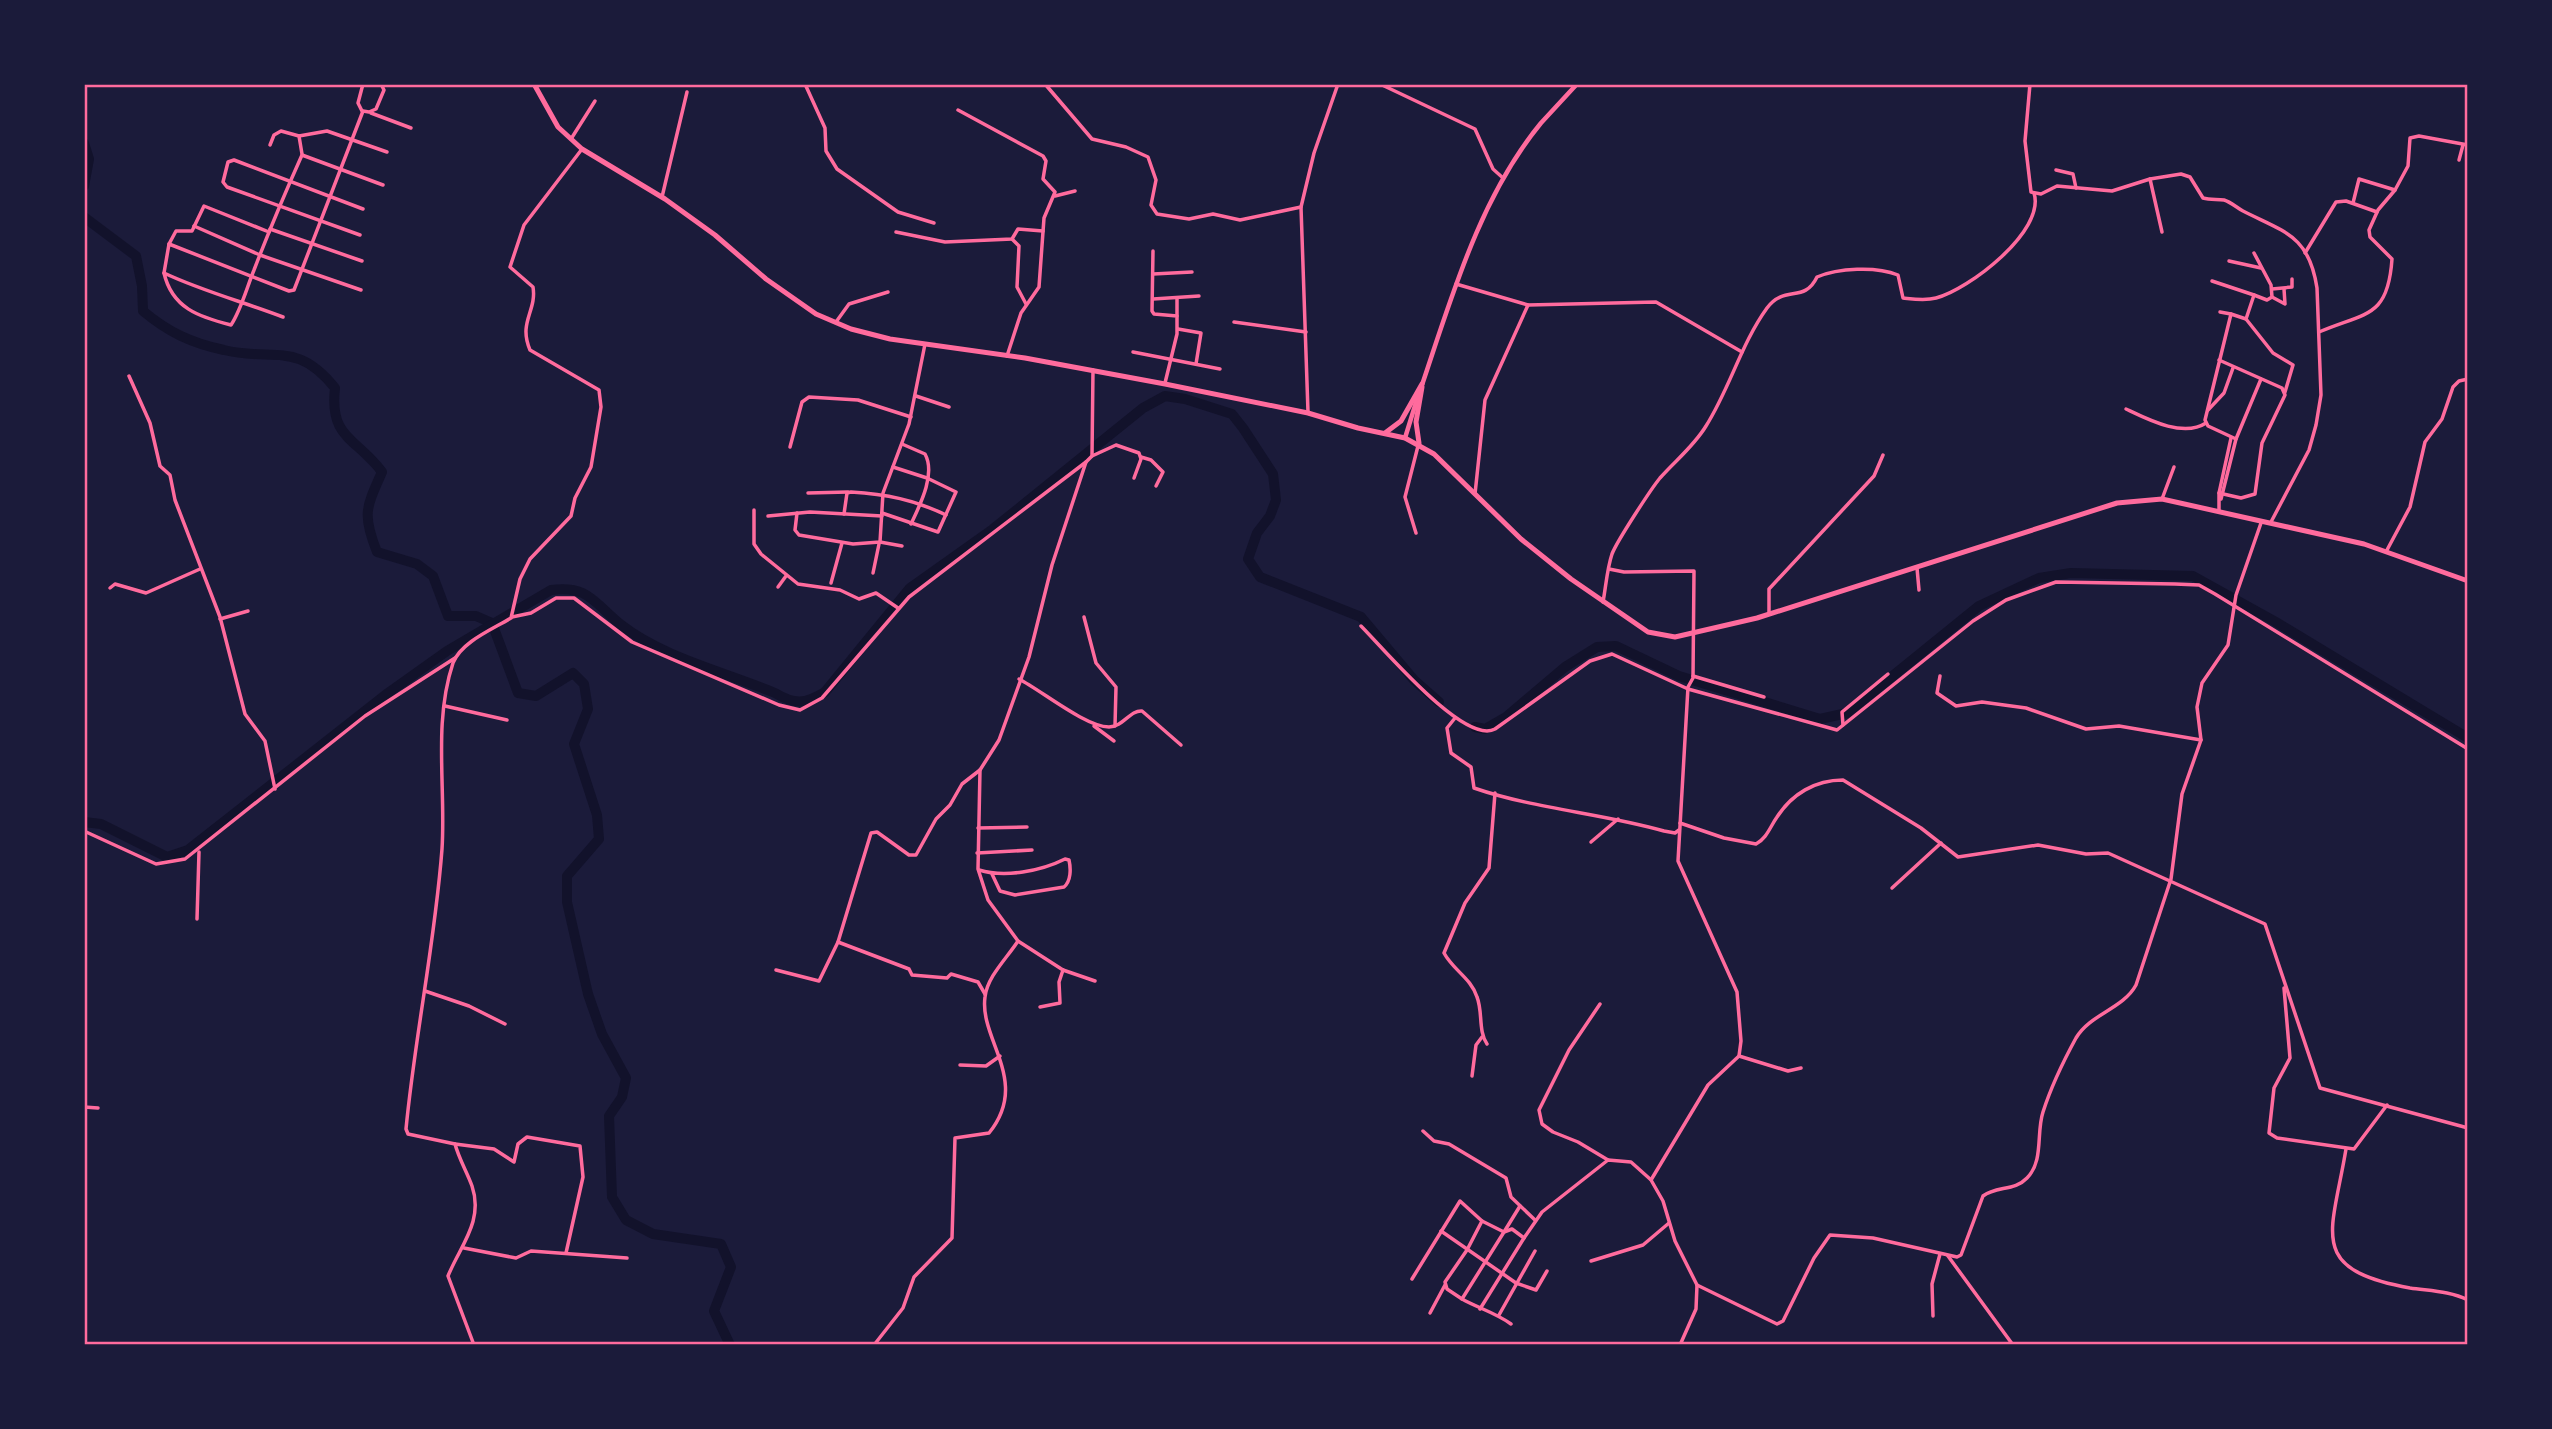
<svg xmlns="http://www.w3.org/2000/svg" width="2552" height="1429" font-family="Lato,sans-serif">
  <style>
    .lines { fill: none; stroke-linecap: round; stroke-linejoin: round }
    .river { stroke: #12122b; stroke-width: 10 }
    .minor { stroke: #ff6b9d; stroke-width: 3.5 }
    .tertiary { stroke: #ff6b9d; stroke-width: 4.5 }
    .primary { stroke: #ff6b9d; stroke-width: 5 }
    .neatline { fill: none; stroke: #ff6b9d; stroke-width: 2.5 }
  </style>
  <rect width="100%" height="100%" fill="#1b1b3a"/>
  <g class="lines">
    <g class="river">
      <polyline points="84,143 89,159 84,186"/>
      <path d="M84 217 136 256 142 286 143 311C168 332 191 343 224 350 274 362 297 340 335 388 329 439 357 438 382 472 366 508 362 514 377 552L417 564 433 576 448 616H476L492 623 518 693 536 696 573 673 584 684 588 709 574 744 597 815 599 839 567 876V902L588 994 602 1034 626 1078 622 1097 609 1116 612 1197 626 1220 653 1234 721 1244 731 1267 714 1311 730 1345"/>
      <polyline points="1475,727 1485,729 1506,717 1565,667 1597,647 1616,646 1679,676 1820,719 1847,713 1979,606 2039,578 2071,573 2193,576 2276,622 2468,738"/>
      <path d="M84 822 101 824 167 857 188 850 388 693 447 651 551 590C589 585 594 603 620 624 663 658 725 672 775 693 795 705 805 704 825 692L910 588 993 529 1143 408 1165 396 1185 399 1232 414 1243 428 1273 474 1276 500 1270 516 1257 533 1248 559 1260 577 1361 617 1414 680 1439 702"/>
    </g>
    <g class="minor">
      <polyline points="805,84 825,128 826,151 837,169 898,212 934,223"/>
      <polyline points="1045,84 1092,139 1126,147 1148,157 1156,180 1151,205 1157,214 1189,219 1213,214 1240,220 1301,207"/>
      <polyline points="1380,84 1475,129 1493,169 1503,178"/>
      <path d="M2030 84 2025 141 2031 192 2041 194 2057 186 2112 191 2150 179 2181 174 2190 177 2203 198C2210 200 2217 199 2224 200 2231 202 2237 208 2243 211 2284 232 2309 235 2317 288L2321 395 2316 425 2309 450 2271 522"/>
      <polyline points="958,110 1043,156 1046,161 1043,179 1055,192 1044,218 1039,287 1021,313 1007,356"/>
      <polyline points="362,111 358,103 363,84"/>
      <polyline points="371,113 411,128"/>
      <polyline points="299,136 327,131 387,152"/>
      <polyline points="571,139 595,101"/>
      <polyline points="270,145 274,135 281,131 299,136 302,154"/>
      <polyline points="2459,160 2463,145"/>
      <polyline points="2056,170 2073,174 2076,188"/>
      <polyline points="2150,179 2162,232"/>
      <polyline points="1055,196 1075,191"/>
      <polyline points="662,197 687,92"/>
      <polyline points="2353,203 2359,179 2395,190"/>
      <polyline points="194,226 260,255 361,290"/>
      <polyline points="270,229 362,261"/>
      <polyline points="896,232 945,242 1012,239 1018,229 1043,231"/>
      <polyline points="360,235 227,187 223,182 228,162 234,160 363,209"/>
      <polyline points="1012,239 1019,246 1017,287 1026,304"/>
      <polyline points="169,244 176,231 192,231 204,206 269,232"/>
      <polyline points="1153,251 1152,311 1154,314 1177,316 1177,334 1165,383"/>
      <polyline points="2305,253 2336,202 2346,201 2377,212"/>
      <polyline points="2229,261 2261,268"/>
      <polyline points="164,273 169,244 289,291 294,290 363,111 369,112 376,109 384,90 381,84"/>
      <polyline points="1153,274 1192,272"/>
      <polyline points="2212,281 2254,295"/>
      <polyline points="1456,284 1528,305 1656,302 1742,352"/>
      <polyline points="2272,289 2292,287 2292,279"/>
      <polyline points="2272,297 2285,304 2284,289"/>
      <polyline points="1177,298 1177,316"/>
      <polyline points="1153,299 1199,296"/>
      <polyline points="2220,312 2231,314"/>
      <path d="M283 317C244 302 202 291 164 273 172 308 199 317 231 325 241 310 247 287 254 270 269 231 285 193 302 155L383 185"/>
      <polyline points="2246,319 2273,353 2293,365 2285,392"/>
      <polyline points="836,322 849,304 888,292"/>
      <polyline points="1234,322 1306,332"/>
      <polyline points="1178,329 1201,333 1196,364"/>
      <path d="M2319 332C2365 312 2388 319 2392 259L2370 237 2369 230 2378 210 2395 190 2408 166 2410 138 2419 136 2468 145"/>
      <polyline points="1133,352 1220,369"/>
      <polyline points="2219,360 2282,388 2285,395 2262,443 2255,494 2241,498 2219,493"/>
      <polyline points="1093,370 1092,456 1086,462 1052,565 1029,657 999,740 980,770 978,869 988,900 1018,941 1063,970 1095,981"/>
      <polyline points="129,376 150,423 160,466 170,475 175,500 220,617 245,714 265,741 275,789"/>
      <polyline points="916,396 949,407"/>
      <path d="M2126 409C2147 419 2183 438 2206 423"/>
      <polyline points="2208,410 2224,393 2233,368"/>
      <polyline points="1308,412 1301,207 1314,153 1338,84"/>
      <polyline points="2236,439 2208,426 2205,420 2231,314 2246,319 2254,295 2267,300 2272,297 2271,285 2254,253"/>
      <path d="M902 444 925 454C936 474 920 505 911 524"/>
      <polyline points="790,447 802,402 809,397 858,400 911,417"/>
      <polyline points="1092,456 1116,445 1139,453 1141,459 1134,478"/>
      <polyline points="1141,457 1151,460 1163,472 1156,486"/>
      <polyline points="808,493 848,492"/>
      <polyline points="1475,494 1485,400 1528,305"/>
      <polyline points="2162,499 2174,467"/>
      <polyline points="2221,499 2236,439 2261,379"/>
      <polyline points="754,510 754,544 761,554 798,584 840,590 859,599 876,593 898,608"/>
      <polyline points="2219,511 2219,493 2231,438"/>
      <polyline points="797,513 795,530 799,535 853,544 880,542 883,493 909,424 925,344"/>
      <polyline points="882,513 938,532 956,492 927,478 893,467"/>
      <path d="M844 514 847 493 851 492C886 494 915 500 946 515"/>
      <polyline points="768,516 810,512 882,516"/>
      <polyline points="1416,533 1405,497 1418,446"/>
      <polyline points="880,542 902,546"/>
      <polyline points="2387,550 2410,507 2425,442 2442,419 2453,387 2459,381 2468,379"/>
      <polyline points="1917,568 1919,590"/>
      <polyline points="1609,569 1624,572 1694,571 1693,678 1688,687 1678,861 1737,992 1741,1041 1739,1056 1708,1085 1651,1180 1663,1201 1675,1241 1697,1285 1696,1309 1680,1345"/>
      <polyline points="873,573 879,544"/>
      <polyline points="831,583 842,543"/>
      <polyline points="778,587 786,576"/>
      <polyline points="110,588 115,584 146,593 200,569"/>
      <path d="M1603 602C1606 586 1607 569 1612 554 1617 541 1651 489 1660 478 1676 460 1694 446 1706 426 1730 388 1741 344 1767 308 1785 284 1804 304 1817 277 1838 268 1876 266 1898 275L1903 298C1913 299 1925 301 1936 298 1968 290 2046 231 2034 193"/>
      <polyline points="1769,614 1769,589 1874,476 1883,455"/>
      <polyline points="512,617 531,613 556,598 574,598 632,642 779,705 800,710 822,698 909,597 1086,462"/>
      <polyline points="1084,617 1096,663 1116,687 1115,726"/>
      <polyline points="220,619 248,611"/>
      <path d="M1361 626C1383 648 1465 746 1495 729L1590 661 1612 654 1688 689 1837 730 1973 621 2006 600 2056 582 2175 584 2199 585 2215 594 2468 749"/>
      <polyline points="1693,676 1764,697"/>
      <polyline points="1940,676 1937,693 1956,706 1982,702 2026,708 2086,729 2119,726 2201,740"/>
      <path d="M1019 679C1042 691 1086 727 1109 727 1123 727 1130 710 1142 711L1181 745"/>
      <polyline points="445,706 507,720"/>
      <path d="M1455 718 1447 728 1451 753 1471 767 1474 788C1535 809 1601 813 1664 831L1675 833 1679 830"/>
      <polyline points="1843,725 1842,712 1888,674"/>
      <polyline points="1094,726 1114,741"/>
      <path d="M1680 823 1724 838 1756 844C1767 838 1770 827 1777 817 1792 794 1815 780 1843 780L1921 828 1958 857 2038 845 2086 854 2108 853 2265 924 2320 1088 2468 1128"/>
      <polyline points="978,828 1027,827"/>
      <polyline points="84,831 156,864 185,859 365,716 455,658"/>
      <polyline points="1591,842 1618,819"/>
      <polyline points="977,853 1032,850"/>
      <path d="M979 870C1005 878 1041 871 1065 859L1069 860C1071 869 1071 881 1064 887L1015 895 1000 891 992 874"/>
      <polyline points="1892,888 1941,843"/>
      <polyline points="197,919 199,852"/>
      <polyline points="838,942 909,969 912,975 947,978 951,974 978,982 985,994"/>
      <polyline points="776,970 819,981 838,942 871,833 877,832 909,855 916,855 936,819 950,805 962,784 980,770"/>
      <polyline points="2284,988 2290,1058 2274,1088 2269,1133 2277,1138 2354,1149 2387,1105"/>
      <polyline points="425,991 469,1006 505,1024"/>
      <polyline points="1600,1004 1569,1050 1539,1110 1542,1124 1553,1132 1578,1142 1608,1160"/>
      <polyline points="1040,1007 1060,1003 1059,982 1063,970"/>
      <path d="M1487 1044C1478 1031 1483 1012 1477 997 1471 978 1453 970 1444 953L1465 903 1489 868 1495 793"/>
      <polyline points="1739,1056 1788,1071 1801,1068"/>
      <polyline points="960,1065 986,1066 1000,1056"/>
      <polyline points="1472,1076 1476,1045 1482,1037"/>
      <polyline points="84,1107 98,1108"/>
      <polyline points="1423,1131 1434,1141 1449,1144 1506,1178 1511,1197 1535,1220"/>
      <polyline points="455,1144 494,1149 514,1162 518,1144 527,1137 580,1146 583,1177 566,1253"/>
      <path d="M2346 1149C2332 1234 2306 1269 2410 1288 2430 1291 2450 1291 2468 1300"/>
      <polyline points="1441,1231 1516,1283 1536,1290 1547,1271"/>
      <polyline points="1524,1238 1542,1212 1608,1160 1631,1162 1650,1179"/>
      <polyline points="464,1248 516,1258 531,1251 627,1258"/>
      <polyline points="1948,1256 2013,1345"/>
      <polyline points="1591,1261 1643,1245 1669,1223"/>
      <polyline points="1412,1279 1460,1201 1482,1221 1504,1232 1520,1206"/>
      <path d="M1697 1285 1777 1324 1783 1321 1814 1258 1830 1235 1873 1238 1957 1257 1961 1255 1983 1196C1996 1186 2015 1191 2027 1178 2044 1161 2036 1133 2043 1112 2051 1087 2064 1060 2076 1038 2090 1014 2123 1009 2136 985L2171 879 2182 794 2201 740 2197 707 2202 683 2228 645 2236 595 2261 523"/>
      <polyline points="1462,1299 1447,1289 1445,1282 1467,1250 1482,1221"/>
      <path d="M1480 1309 1524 1238 1512 1229 1504 1232 1462 1299C1478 1308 1496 1313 1511 1324"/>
      <polyline points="1430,1313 1445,1285"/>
      <polyline points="1499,1315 1535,1251"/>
      <polyline points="1933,1316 1932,1284 1940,1254"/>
      <path d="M474 1345 448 1276C460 1246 484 1221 472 1186 467 1172 459 1159 455 1144L408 1134 406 1129C415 1035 435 943 442 849 446 788 433 723 453 663 461 642 493 629 511 618L520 579 530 559 571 516 575 498 591 467 601 407 599 390 530 350C518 322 537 311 533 287L510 267 524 225 582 149"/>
      <path d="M874 1345 903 1308 914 1277 952 1238 955 1138 989 1133C1031 1081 979 1040 985 997 987 977 1007 958 1018 941"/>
    </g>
    <g class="tertiary">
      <path d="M1422 385C1452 296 1480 197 1541 123 1553 110 1565 97 1577 84"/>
      <polyline points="1405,438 1418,396"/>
    </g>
    <g class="primary">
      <polyline points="534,84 558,127 582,149 665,199 715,235 766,279 816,314 851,329 890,339 1025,358 1165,384 1308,413 1358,428 1405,438 1434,454 1521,539 1571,579 1648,632 1675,637 1757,618 2117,503 2162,499 2364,544 2468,581"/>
      <polyline points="1385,433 1401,421 1422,384"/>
      <polyline points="1419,443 1416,422 1422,387"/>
    </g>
  </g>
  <rect width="2552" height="1429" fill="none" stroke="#1b1b3a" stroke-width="172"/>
  <rect x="86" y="86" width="2380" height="1257" class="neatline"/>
</svg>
